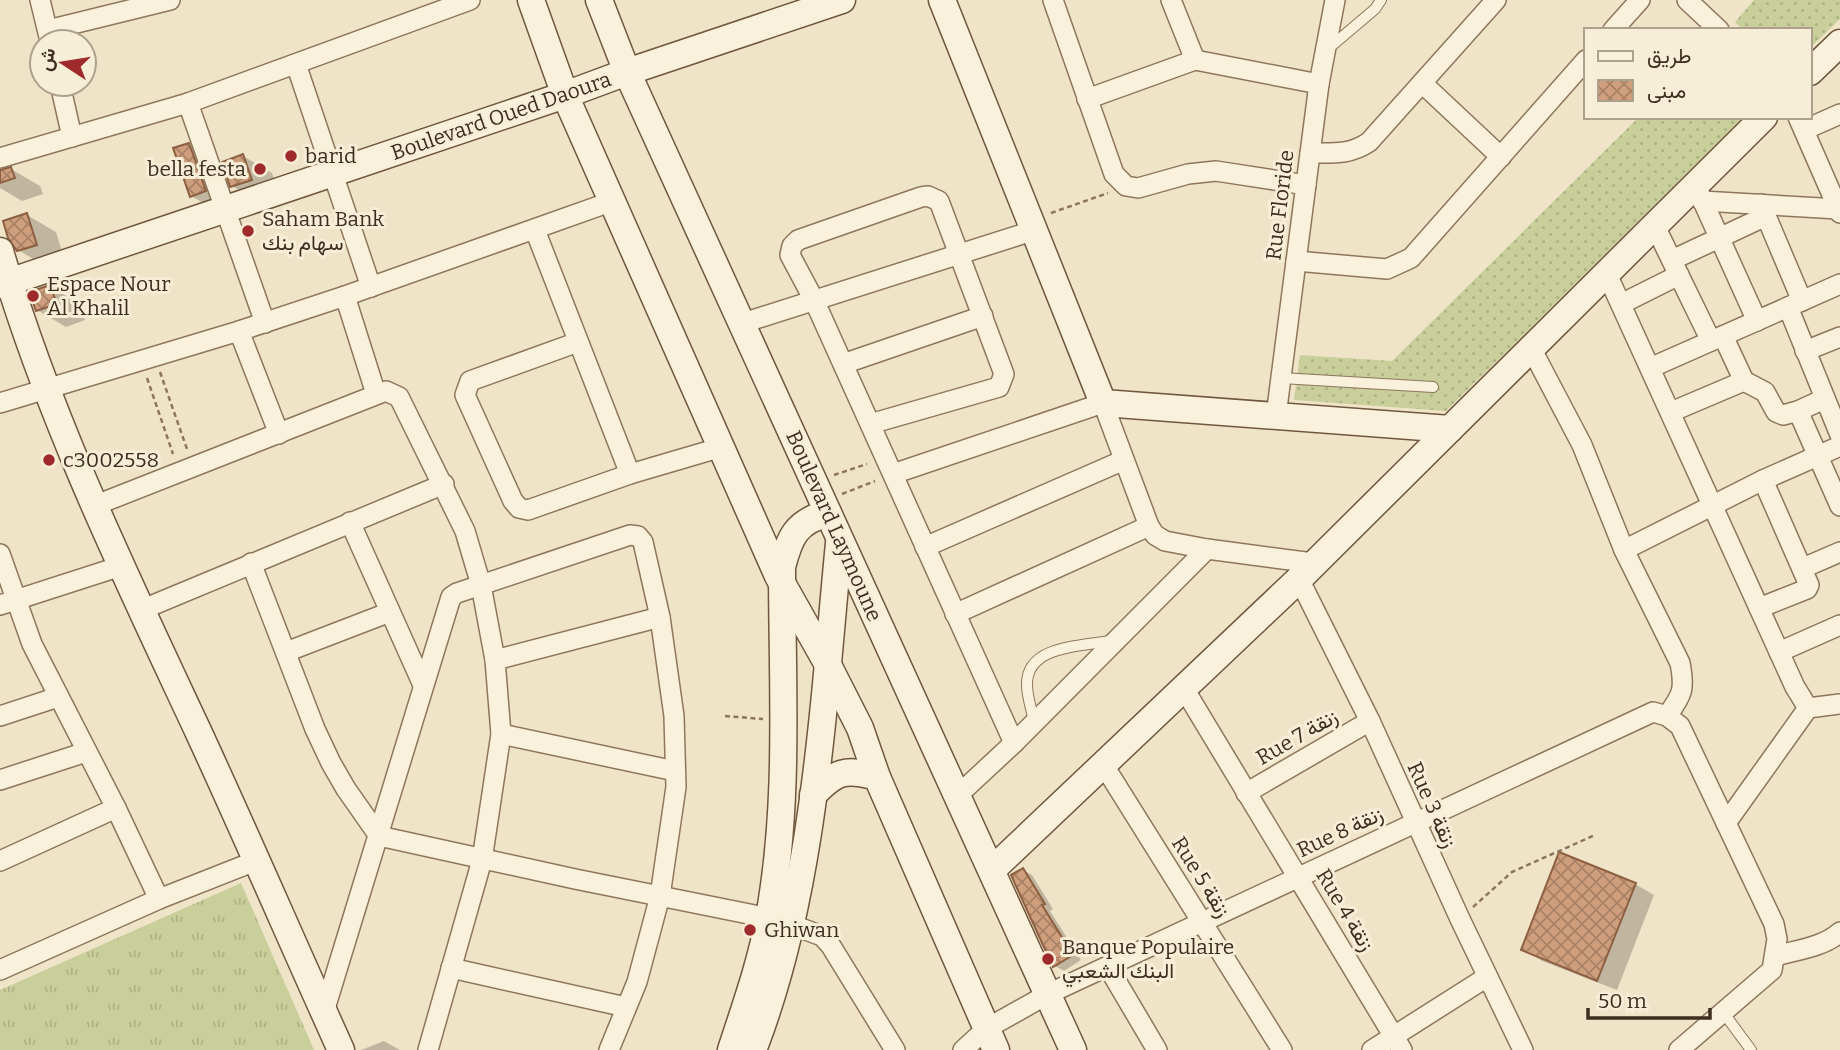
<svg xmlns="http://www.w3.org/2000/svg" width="1840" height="1050" font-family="Bitter,Vazirmatn,serif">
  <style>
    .grass { fill: url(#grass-tufts) }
    .garden { fill: url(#garden-dots) }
    .shadow { fill: #0003 }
    .building { fill: url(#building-cross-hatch); stroke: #8d5f41; stroke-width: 2 }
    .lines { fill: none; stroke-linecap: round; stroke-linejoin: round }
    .lane-casing { stroke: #8d765c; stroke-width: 12 }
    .street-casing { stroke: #8d765c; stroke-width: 22 }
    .secondary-casing { stroke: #6f573f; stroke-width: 29 }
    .path { stroke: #8d765c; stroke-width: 2.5; stroke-dasharray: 5 3.5; stroke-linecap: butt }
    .lane { stroke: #faf1dc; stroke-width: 10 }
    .street { stroke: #faf1dc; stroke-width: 19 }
    .secondary { stroke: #faf1dc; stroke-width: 26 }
    .poi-dot { fill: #9e2a2b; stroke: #f7eed8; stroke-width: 2.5 }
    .labels { text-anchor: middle; stroke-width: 6; stroke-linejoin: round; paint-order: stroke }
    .street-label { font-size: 21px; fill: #3d2e20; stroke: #f7eed8 }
    .poi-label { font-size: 21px; fill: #3d2e20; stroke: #f7eed8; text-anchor: start }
  </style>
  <defs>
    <pattern id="grass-tufts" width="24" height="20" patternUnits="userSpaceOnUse" patternTransform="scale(1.75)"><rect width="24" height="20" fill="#c9cf9b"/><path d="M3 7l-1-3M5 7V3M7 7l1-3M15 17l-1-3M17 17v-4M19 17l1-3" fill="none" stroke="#aeb285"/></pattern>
    <pattern id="garden-dots" width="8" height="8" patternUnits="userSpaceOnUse" patternTransform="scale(1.75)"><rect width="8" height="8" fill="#c9cf9b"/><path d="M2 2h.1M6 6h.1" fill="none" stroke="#aeb285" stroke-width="1.8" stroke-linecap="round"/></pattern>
    <pattern id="building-cross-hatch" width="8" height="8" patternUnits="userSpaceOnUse" patternTransform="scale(1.75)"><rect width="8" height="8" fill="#cf9f7d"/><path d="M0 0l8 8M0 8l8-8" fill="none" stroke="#a98266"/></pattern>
  </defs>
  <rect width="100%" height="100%" fill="#f0e4c8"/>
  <polygon class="grass" points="241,883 314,1050 0,1050 0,990"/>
  <g class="garden">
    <polygon points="1754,0 1840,0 1840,19 1810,48 1810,30 1743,30 1735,22"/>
    <polygon points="1639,117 1744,117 1446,411 1294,400 1300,355 1392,361"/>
  </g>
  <g class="shadow">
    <polygon points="189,145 218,162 220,212 191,196"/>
    <polygon points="243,156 272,173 280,196 261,203 232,186"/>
    <polygon points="11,169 40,186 43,194 22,201 0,188 0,171"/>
    <polygon points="27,215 56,232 65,261 47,267 18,250"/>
    <polygon points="50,287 79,303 85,320 66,327 37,310"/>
    <polygon points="1023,870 1032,875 1053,909 1050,911 1081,960 1064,971 1055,966"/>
    <polygon points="1635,884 1654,895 1617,990 1542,961 1523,949"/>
    <polygon points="384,1041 400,1050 361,1050"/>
  </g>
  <g class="building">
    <polygon points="189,143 206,191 190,197 173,148"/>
    <polygon points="243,154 252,180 230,187 222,162"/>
    <polygon points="11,167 15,178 0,183 0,170"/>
    <polygon points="27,213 37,245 17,251 8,238 3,221"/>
    <polygon points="50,285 57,304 36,311 29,292"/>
    <polygon points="1559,852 1636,883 1597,981 1521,950"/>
    <polygon points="1023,868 1045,904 1042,905 1073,955 1053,967 1011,875"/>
  </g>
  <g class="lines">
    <defs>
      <g id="lane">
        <polyline points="1329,48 1375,9 1381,0"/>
        <polyline points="1281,378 1433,387"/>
        <path d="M1034 722C1032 710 1027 697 1027 685 1026 645 1082 646 1110 641"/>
        <polyline points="1723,1012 1751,1050"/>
      </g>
      <g id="street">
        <polyline points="40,0 50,41"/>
        <polyline points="1053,0 1114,174 1126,186 1138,188 1188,174 1216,171 1306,185"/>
        <polyline points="1171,0 1195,60"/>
        <polyline points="1687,0 1719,30"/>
        <polyline points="48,30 170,0"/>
        <polyline points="1613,30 1640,0"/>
        <polyline points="296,64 371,287"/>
        <polyline points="1422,83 1501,157"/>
        <polyline points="60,84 72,137"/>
        <polyline points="1087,99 1195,60 1319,84"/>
        <polyline points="188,103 265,323"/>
        <polyline points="1798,117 1840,213"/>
        <polyline points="1804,130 1840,114"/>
        <path d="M1310 153C1333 153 1350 155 1369 142L1496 0"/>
        <polyline points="0,158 188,103 470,0"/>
        <polyline points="1696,186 1757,321"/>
        <polyline points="1702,201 1838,209"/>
        <polyline points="1761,204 1802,301"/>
        <polyline points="1654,224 1711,341"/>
        <polyline points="535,230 630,474"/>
        <polyline points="1672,260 1766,216"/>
        <polyline points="1296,261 1387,269 1411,258 1586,60"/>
        <polyline points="1606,272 1795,687 1808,708 1840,704"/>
        <polyline points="345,296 376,394"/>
        <polyline points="1621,304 1679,275"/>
        <polyline points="1788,307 1840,435"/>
        <polyline points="743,323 1032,231"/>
        <polyline points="239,331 279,434"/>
        <polyline points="578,342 470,381 465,395 513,501 519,508 528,510 630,474 722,447"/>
        <path d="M1531 348 1582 445 1624 550 1680 663C1685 689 1683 694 1667 716"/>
        <polyline points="1805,351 1840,337"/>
        <polyline points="843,364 983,316"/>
        <polyline points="1650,368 1840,284"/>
        <polyline points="1744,381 1765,392 1776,412 1783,415 1798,411 1824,399"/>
        <polyline points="0,403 239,331 345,296 613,201"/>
        <polyline points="1798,411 1840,506"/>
        <polyline points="1671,412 1744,381 1723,336"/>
        <polyline points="1276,416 1319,84 1335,0"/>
        <polyline points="870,424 999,387 1004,374 939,201 928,196 921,197 798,240 792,246 790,255 814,300 1014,743"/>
        <polyline points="893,474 1103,403 1149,526 1155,535 1165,541 1207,549 1313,563"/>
        <polyline points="96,505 386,391 399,397 465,531 481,585 495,660 501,734 482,860 428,1050"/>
        <polyline points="350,522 423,685"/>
        <polyline points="925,547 1124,460"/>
        <polyline points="1624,550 1763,480 1840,446"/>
        <polyline points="0,554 32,644 116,808 159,899"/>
        <polyline points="251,563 315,729 331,763 346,789 379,836 575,879 769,918"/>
        <polyline points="1803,568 1840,552"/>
        <polyline points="1299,579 1370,721 1460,919 1523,1050"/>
        <polyline points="0,605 121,566"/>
        <polyline points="1759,608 1807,589 1809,585 1763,480"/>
        <polyline points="141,610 444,484"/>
        <polyline points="955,614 1149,526"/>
        <polyline points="286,652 390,612"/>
        <polyline points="1779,652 1840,625"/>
        <polyline points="495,660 660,617"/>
        <polyline points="1183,687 1402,1050"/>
        <polyline points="0,716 58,697"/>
        <polyline points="501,734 675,771"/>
        <polyline points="1103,764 1282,1050"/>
        <polyline points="0,780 86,752"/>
        <polyline points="1246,793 1370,721"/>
        <polyline points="957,796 1014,743 1207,549"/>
        <polyline points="1726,823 1808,708"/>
        <polyline points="0,861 116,808"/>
        <polyline points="790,924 822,936 831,946 895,1050"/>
        <path d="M1776 956C1796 950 1824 947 1840 932"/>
        <polyline points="1108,967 1157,1050"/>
        <polyline points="451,968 626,1007"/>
        <polyline points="0,970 159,899 258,860"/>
        <polyline points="324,1012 451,597 457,593 630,535 638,536 643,542 660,617 674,716 676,787 660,896 637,982 609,1050"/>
        <polyline points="963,1050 986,1029 1048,994 1653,712 1667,716 1680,726 1774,924 1777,939 1772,970 1679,1050"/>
        <polyline points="1372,1050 1487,977"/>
      </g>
      <g id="secondary">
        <polyline points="531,0 565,95 778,576 827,663 860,728 877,777 996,1050"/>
        <polyline points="599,0 627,72 1073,1050"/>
        <polyline points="942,0 1103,403 1450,429"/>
        <polyline points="1810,72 1840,43"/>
        <path d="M0 251C48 416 125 575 198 731 247 837 293 944 341 1050"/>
        <polyline points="0,285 565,95 627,72 842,0"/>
        <path d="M813 795C836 771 845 768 877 777"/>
        <polyline points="992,870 1299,579 1764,117"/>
        <path d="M731 1050C745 1007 761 963 769 917 790 802 782 684 782 567 790 536 796 522 828 513"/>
        <path d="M753 1050C814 894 823 708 839 543"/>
      </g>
    </defs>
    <use href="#lane" class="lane-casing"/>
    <use href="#street" class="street-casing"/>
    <use href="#secondary" class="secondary-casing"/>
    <g class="path">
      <polyline points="1051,213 1108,193"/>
      <polyline points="160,372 187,449"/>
      <polyline points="147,378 173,454"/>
      <polyline points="834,475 867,464"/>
      <polyline points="842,494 875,481"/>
      <polyline points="725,716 763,719"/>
      <polyline points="1473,907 1512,872 1595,835"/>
    </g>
    <use href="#lane" class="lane"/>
    <use href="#street" class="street"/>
    <use href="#secondary" class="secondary"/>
  </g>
  <g class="poi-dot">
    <circle cx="291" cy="156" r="7"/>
    <circle cx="260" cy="169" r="7"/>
    <circle cx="248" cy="231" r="7"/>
    <circle cx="33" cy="296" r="7"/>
    <circle cx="49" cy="460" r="7"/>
    <circle cx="750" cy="930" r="7"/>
    <circle cx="1048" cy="959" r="7"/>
  </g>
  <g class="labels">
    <g class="street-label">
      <text transform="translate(501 116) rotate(-19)" y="7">Boulevard Oued Daoura</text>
      <text transform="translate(1280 205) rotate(-83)" y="7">Rue Floride</text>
      <text transform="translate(834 526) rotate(66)" y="7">Boulevard Laymoune</text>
      <text transform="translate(1297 737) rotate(-30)" y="7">Rue 7 زنقة</text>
      <text transform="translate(1432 805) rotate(66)" y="7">Rue 3 زنقة</text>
      <text transform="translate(1340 832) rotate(-25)" y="7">Rue 8 زنقة</text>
      <text transform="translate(1201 877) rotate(58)" y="7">Rue 5 زنقة</text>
      <text transform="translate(1345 910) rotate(59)" y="7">Rue 4 زنقة</text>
    </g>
    <g class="poi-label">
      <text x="305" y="163">barid</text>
      <text x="246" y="176" text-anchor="end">bella festa</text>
      <text x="262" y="226">Saham Bank<tspan x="262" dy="24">سهام بنك</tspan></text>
      <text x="47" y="291">Espace Nour<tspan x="47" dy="24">Al Khalil</tspan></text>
      <text x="63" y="467">c3002558</text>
      <text x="764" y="937">Ghiwan</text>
      <text x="1062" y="954">Banque Populaire<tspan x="1062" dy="24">البنك الشعبي</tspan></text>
    </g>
  </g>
  <rect x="1584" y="28" width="228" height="91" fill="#f7eed8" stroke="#ada18e" stroke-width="2"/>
  <rect x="1598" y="51" width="35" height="10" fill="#faf1dc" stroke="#ada18e" stroke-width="2"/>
  <text x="1647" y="63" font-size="21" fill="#3d2e20">طريق</text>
  <rect x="1598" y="80" width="35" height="21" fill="url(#building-cross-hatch)" stroke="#ada18e" stroke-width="2"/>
  <text x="1647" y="98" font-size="21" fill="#3d2e20">مبنى</text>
  <g transform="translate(63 63) rotate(282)"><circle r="33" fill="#f7eed8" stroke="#ada18e" stroke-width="2"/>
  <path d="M0-5L12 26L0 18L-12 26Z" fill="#9e2a2b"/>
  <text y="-10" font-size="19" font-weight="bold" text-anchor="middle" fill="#3d2e20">ش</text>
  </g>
  <path d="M1588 1008v10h122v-10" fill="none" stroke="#3d2e20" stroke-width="3.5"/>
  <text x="1598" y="1008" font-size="21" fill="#3d2e20" stroke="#f7eed8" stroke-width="5" paint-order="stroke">50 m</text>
</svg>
